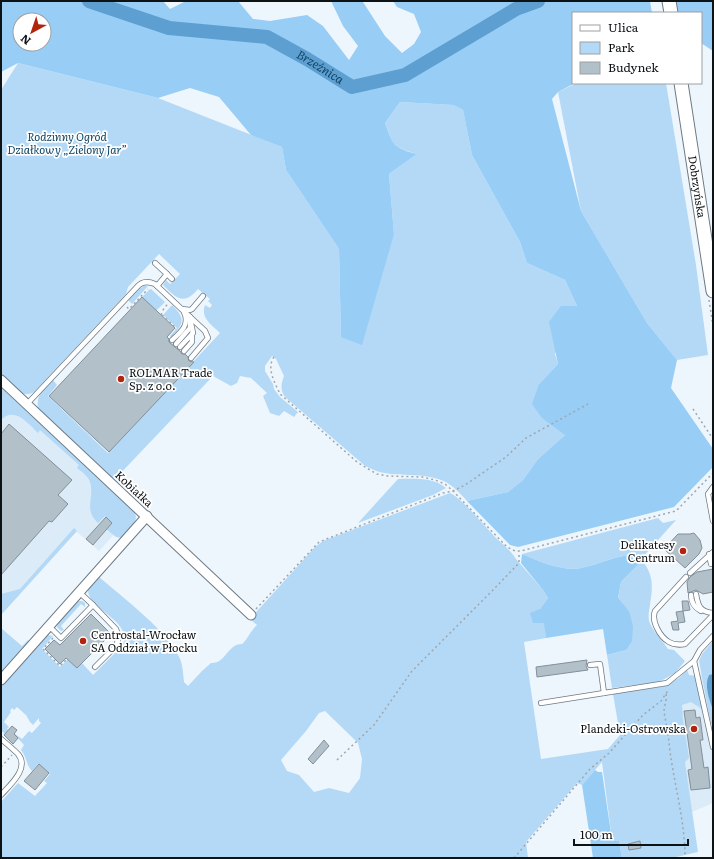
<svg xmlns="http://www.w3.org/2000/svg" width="714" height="859" font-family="Literata,serif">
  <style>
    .built { fill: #dbebf7 }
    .green { fill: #b3d9f7; fill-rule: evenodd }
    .forest { fill: #98cdf6; fill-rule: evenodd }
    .water { fill: #5d9fd0 }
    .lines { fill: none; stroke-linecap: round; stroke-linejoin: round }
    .river { stroke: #5d9fd0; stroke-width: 14 }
    .building { fill: #b2c0ca; stroke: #838f9a }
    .service-casing { stroke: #6e7a84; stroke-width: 6 }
    .minor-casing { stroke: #6e7a84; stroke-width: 11 }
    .secondary-casing { stroke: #6e7a84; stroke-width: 15 }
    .path { stroke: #9fa6ac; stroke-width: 1.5; stroke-dasharray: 2 3; stroke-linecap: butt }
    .service { stroke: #fff; stroke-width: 4.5 }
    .minor { stroke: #fff; stroke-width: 9 }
    .secondary { stroke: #fff; stroke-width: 13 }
    .poi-dot { fill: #b2250d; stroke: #fff; stroke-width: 1.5 }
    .labels { text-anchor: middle; stroke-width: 3.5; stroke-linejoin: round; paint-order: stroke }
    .park-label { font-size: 11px; font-style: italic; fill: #073e5e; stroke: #fff }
    .street-label { font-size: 11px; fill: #0d1215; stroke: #fff }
    .poi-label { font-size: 11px; fill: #0d1215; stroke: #fff; text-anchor: start }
    .water-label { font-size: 12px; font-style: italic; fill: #104465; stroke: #fff }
  </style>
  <rect width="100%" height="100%" fill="#eef6fd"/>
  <g class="built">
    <polygon points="7,411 24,413 127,509 128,519 99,551 76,531 1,615 1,419"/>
    <polygon points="713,649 713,803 692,812 674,688 688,672 689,675 695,676 701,674 702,661"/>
  </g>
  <g class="green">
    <path d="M18 63 158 98 282 147 286 170 339 249 341 337 394 234 389 174 417 154C393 147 393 146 385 123L400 102 453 105 463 110 472 155 520 242 527 263 565 280 577 306 555 354 558 364 539 384 565 435 538 459 523 480 508 492 467 501C459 492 450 482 438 479 413 471 387 480 364 465L285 397C280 390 281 384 284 376L276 359 272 356 265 366V371L273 384 274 389 280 397 298 412 294 417 284 411 279 416 270 413 263 396 267 393 251 378 240 376 237 383 231 386 213 376 117 477 119 484 118 485 38 409C36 394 43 390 53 380L57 385 48 396 108 453 220 333C212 325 200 318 205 305L210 308 212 305 208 301 210 299 198 289C184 306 176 298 163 285L166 280 170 284 180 274 159 254 128 287 126 294 34 392C20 400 10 384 1 375V90Z"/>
    <polygon points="577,83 666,83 696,265 708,355 677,360 647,323 581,211 558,92"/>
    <polygon points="144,286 148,286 132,304 128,300 139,289"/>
    <polygon points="151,289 165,302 156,311 142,297 149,290"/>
    <path d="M172 305C186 319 184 324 171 337L170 336 177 328 163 315Z"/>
    <path d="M1 384 134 510C140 523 130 530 121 538L116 537 106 529 112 523 105 516 98 523C83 509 95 498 90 482 88 476 82 472 77 468L79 465 40 430 38 433C28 423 14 406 1 420Z"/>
    <path d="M398 479C414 479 433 477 446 488L433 495 358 523Z"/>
    <path d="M450 493C462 498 486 528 497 539 504 545 511 551 516 559L543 590 548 598 540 609 545 623 546 638 524 642 541 759 608 749 620 735 613 694 666 686 679 678 687 670 689 675 695 676 702 709 691 702 682 705 683 719 689 758 685 762 698 852 672 858H622L619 841 612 840 602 762 582 785 577 783 526 842 528 858H1V802L18 783 35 796 47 783 44 781 50 774 38 764 32 771C26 765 27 757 21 750L24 745 14 734V733L22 739 29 731 32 733 41 723 39 721V718L33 725 29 721V720L27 717V716L17 707 14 710 12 708 10 711 11 712 4 722 9 727 7 729 9 730 5 734 3 732 1 733V685L44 637 48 635 53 636 42 649 60 667 68 659 77 668 82 663 93 675 120 648C139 624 89 610 88 591 88 585 95 580 98 576 123 598 162 626 178 655 183 663 183 673 184 682L188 686 202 671 211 663C226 664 227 644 242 644 248 639 250 631 257 625L250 619 315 547 323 541ZM325 711 358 743 362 759 360 778 349 793 329 788 314 792 299 775 287 771 281 760 306 731 319 713Z"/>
    <path d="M658 518 663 523 676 520 641 559C654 575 653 586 650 605 649 610 648 616 649 621 652 630 662 640 668 649L674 650 685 661 675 673 659 682 612 688 607 655 626 650 629 611 618 599 621 582 640 563 632 555C613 556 599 565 581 568 563 572 538 561 522 554Z"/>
    <polygon points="74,528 77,531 1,615 1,594 20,589"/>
    <polygon points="77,601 82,601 85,603 85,607 81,604 61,626 64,630 61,631 57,627 58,622"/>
    <polygon points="1,628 22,646 28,640 30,642 1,675"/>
    <polygon points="713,641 713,674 709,675 707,690 713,710 713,724 711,724 699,661 702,654"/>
  </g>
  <g class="forest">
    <path d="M1 1H163L170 9 186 1H238L253 19 270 21 307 15 323 26 349 60 358 46 343 26 331 1H358L363 2 385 36 402 53 414 44 421 32 414 14 397 7 393 1H650L652 13H573V83H575L558 92 552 99 581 211 647 323 677 360 671 388 713 449V467L674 507 518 547 510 545 467 501 508 492 523 480 538 459 565 435 542 418 532 404 539 384 558 364 549 322 561 306H577L565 280 527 263 520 242 472 155 463 110 453 105 400 102 385 123C393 146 394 148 417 154L389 174 394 234 362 345 341 337 339 249 286 170 282 147 251 135 219 97 190 88 158 98 18 63 1 72ZM20 20H44V44H20Z"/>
    <polygon points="676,1 713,1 713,51 701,43 701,13 678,13"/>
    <path d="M522 554C538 561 563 572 581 568 599 565 613 556 632 555L640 563 621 582 618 598 629 611 633 626 632 641 626 650 607 655 603 629 546 638 544 623H533L530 613 540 609 548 598 543 590 521 563Z"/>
    <polygon points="595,770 598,772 602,772 612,840 619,841 622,858 593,858 582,785"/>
  </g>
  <path class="water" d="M713 674V710C709 699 704 685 709 675Z"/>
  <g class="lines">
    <path class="river" id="s1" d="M89 1 169 28 267 37 307 59 352 87 405 75 516 9 538 1"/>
  </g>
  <g class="building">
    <polygon points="142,297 175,328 167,337 169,339 169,342 180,351 182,354 185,354 188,357 189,361 194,362 109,452 49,396"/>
    <polygon points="9,424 72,480 58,495 68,504 52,522 49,521 1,575 1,434"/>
    <polygon points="106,517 112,523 93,545 86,539"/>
    <polygon points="694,533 700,540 702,548 699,554 685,568 664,549 678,534 690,534"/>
    <polygon points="713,569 713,592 703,594 696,590 688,593 687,582 690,577 697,572"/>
    <polygon points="682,601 688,601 690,610 683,611"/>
    <polygon points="683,611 685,622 678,623 679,630 673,630 671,622 678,621 676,612"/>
    <polygon points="91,614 111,634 77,668 66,658 60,664 45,649 54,640 60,645"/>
    <polygon points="587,660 586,666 588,670 537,677 536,667"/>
    <polygon points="695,710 696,718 700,717 703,740 700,740 704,768 708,767 710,788 691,790 688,770 692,769 684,711"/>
    <polygon points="12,726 17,730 14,734 18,738 13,744 4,735"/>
    <polygon points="324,740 329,746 313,764 308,759"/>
    <polygon points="39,764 49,773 35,790 24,781"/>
    <polygon points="640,841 641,848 629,850 628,844"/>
  </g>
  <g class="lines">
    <defs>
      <g id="service">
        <polyline points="155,263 167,274 157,286"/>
        <polyline points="167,274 172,279"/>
        <polyline points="182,309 190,310 192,309 203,296"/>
        <polyline points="190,317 205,331 208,338 191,358"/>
        <path d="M172 340C181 332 190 325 184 312"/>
        <polyline points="180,347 193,333 191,323"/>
        <polyline points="184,351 192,342 192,334"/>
        <path d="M27 404 137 287C142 281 148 281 155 284L190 317V328L176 344"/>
        <polyline points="713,487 708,494 713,521"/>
        <polyline points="709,554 711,564"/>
        <polyline points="690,573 713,552"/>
        <path d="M686 577 655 611C651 621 660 637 669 642 674 645 680 645 685 644L713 615"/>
        <path d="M696 594C698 606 700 612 713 613"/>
        <path d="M691 595C691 602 695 608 701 611"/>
        <polyline points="93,605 116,629 119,637 116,646 95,667"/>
        <polyline points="49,626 61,638 93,605 79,592"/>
        <polyline points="713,636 700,650 694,661 713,747"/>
        <polyline points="590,665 600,664 604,693"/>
        <polyline points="541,703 667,683 694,661"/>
        <path d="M1 739C7 744 13 749 18 754 30 768 10 785 1 795"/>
      </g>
      <g id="minor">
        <polyline points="1,380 251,615"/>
        <polyline points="1,680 147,516"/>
      </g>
      <g id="secondary">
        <polyline points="669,1 671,13"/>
        <path id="s2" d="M681 83 713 291"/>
      </g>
    </defs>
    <use href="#service" class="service-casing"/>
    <use href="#minor" class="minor-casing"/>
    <use href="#secondary" class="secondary-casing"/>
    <g class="path">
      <polyline points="709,300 713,326"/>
      <polyline points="127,307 129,309 148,289"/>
      <polyline points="161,315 164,308 168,304"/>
      <polyline points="162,315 176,328 175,329"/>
      <path d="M274 357C266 368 275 383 280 394L357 462 370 470 377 474 388 476 422 477 435 480 445 484 453 491 465 485 506 457 526 438 588 404"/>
      <polyline points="693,409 713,439"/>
      <polyline points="256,609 319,542 443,493 453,491 507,547 515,551 521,551 676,511 713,473"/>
      <polyline points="53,638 43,649 60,666 66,660"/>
      <path d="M666 694C667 701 664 706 664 712 666 722 668 733 669 743 673 781 685 819 685 857"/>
      <polyline points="337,760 374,725 412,671 492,591 519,563 519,552"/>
      <polyline points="1,767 12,755"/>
      <polyline points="514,858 590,769 609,753 643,715 661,701 669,689"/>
    </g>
    <use href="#service" class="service"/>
    <use href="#minor" class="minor"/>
    <use href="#secondary" class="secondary"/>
  </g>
  <g class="poi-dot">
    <circle cx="121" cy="379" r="4"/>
    <circle cx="683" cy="551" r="4"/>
    <circle cx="83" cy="641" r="4"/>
    <circle cx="694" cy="729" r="4"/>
  </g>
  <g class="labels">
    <g class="park-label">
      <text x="67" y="141">Rodzinny Ogród<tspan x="67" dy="13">Działkowy „Zielony Jar”</tspan></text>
    </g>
    <g class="street-label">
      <text dy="4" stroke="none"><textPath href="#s2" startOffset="105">Dobrzyńska</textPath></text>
      <text transform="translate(134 489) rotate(43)" y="4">Kobiałka</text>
    </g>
    <g class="poi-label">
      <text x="129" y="377">ROLMAR Trade<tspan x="129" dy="13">Sp. z o.o.</tspan></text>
      <text x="675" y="549" text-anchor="end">Delikatesy<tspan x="675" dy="13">Centrum</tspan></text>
      <text x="91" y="639">Centrostal-Wrocław<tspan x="91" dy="13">SA Oddział w Płocku</tspan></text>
      <text x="686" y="733" text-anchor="end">Plandeki-Ostrowska</text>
    </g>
    <g class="water-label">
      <text dy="4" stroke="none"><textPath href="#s1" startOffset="244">Brzeźnica</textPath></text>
    </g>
  </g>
  <rect width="714" height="859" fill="none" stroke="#0d1215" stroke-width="4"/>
  <rect x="572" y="12" width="130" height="72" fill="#ffffff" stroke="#9ea0a1"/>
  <rect x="580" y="25" width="20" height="6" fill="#ffffff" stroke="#9ea0a1"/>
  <text x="608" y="32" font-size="12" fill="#0d1215">Ulica</text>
  <rect x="580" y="42" width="20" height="12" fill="#b3d9f7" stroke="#9ea0a1"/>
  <text x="608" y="52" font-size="12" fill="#0d1215">Park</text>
  <rect x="580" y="62" width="20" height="12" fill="#b2c0ca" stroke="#9ea0a1"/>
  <text x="608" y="72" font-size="12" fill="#0d1215">Budynek</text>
  <g transform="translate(32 32) rotate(220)"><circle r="19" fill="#ffffff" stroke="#9ea0a1"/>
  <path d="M0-3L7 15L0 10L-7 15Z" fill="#b2250d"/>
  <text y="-6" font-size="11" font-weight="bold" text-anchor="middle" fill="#0d1215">N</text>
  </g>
  <path d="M574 839v6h114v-6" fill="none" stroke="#0d1215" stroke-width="2"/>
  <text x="580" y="839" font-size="12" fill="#0d1215" stroke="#ffffff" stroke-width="3" paint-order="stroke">100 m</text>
</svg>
